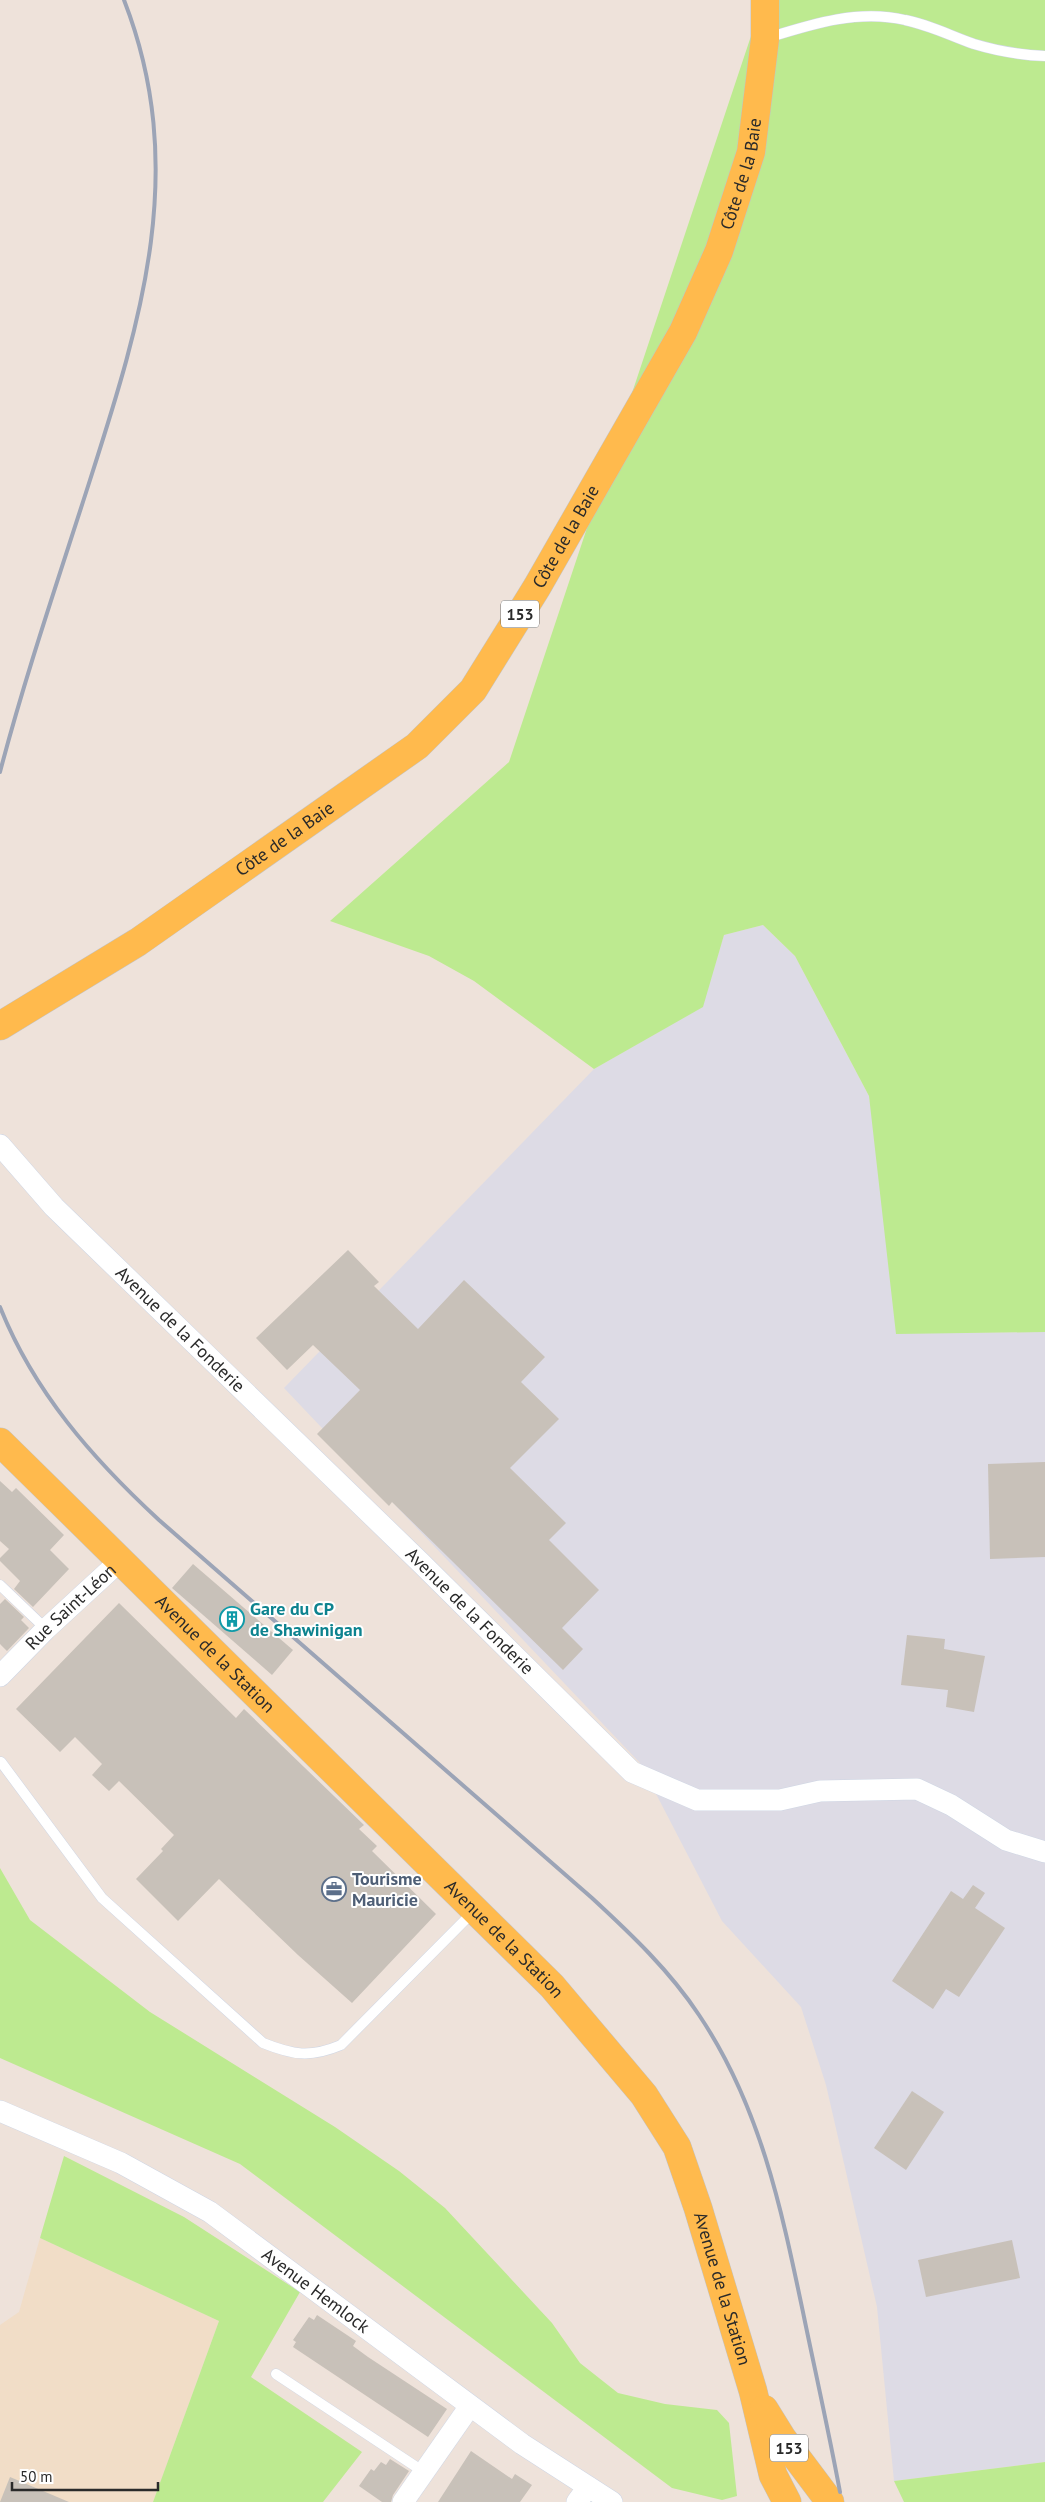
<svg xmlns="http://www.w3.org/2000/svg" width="1045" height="2502" font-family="'PT Sans',sans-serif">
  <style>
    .industrial { fill: #dddbe5 }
    .education { fill: #f1ddc7 }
    .green { fill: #bdea90 }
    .building { fill: #c8c1b9 }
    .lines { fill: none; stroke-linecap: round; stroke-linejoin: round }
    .service-casing { stroke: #cfd6e4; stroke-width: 11 }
    .minor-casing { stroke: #cfd6e4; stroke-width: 22 }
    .primary-casing { stroke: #c3c3c3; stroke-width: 29 }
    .service { stroke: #fff; stroke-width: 10 }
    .minor { stroke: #fff; stroke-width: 21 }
    .primary { stroke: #ffba4d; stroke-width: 28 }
    .rail { stroke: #9ca4b6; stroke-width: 4 }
    .labels { text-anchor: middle; stroke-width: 4; stroke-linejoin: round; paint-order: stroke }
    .shield { fill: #fff; stroke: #6a6a6a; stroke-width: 1 }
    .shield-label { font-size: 16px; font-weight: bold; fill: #2a2a2a }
    .street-label { font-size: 18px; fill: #2a2a2a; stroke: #fff }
    .culture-label { font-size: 18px; font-weight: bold; fill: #0d838f; stroke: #fff; text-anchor: start }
    .service-label { font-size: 18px; font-weight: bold; fill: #4e5e75; stroke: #fff; text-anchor: start }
  </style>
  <rect width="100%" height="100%" fill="#eee2da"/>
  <polygon class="industrial" points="763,925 795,956 869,1096 905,1333 1045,1332 1045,2462 894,2481 877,2307 826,2085 801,2007 722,1921 640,1763 284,1388 594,1069 702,1007 724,935"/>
  <polygon class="education" points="40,2238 219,2321 153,2502 0,2502 0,2325 19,2312"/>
  <g class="green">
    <polygon points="763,0 1045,0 1045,1332 896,1334 869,1096 795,956 763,925 724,935 703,1007 594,1069 474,981 429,956 330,921 509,762"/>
    <polygon points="0,1868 30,1920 150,2012 335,2127 399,2171 445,2208 552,2323 580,2363 618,2393 665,2404 717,2410 729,2423 737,2496 722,2500 672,2488 240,2164 0,2058"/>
    <polygon points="64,2156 184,2217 300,2292 251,2377 362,2452 323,2502 153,2502 219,2321 40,2238"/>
    <polygon points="1045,2462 1045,2502 904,2502 894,2481"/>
  </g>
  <g class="building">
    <polygon points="348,1250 379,1282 374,1286 418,1329 464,1280 545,1357 521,1382 559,1419 510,1468 566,1523 549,1540 599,1590 562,1628 583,1649 563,1670 392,1502 389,1506 317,1434 360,1390 313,1345 287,1370 256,1338"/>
    <polygon points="1045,1462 1045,1557 990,1559 988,1464"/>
    <polygon points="0,1481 12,1492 16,1488 64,1535 50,1550 69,1569 33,1607 14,1589 20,1581 0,1561 0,1558 9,1549 0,1541"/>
    <polygon points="193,1564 293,1650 272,1675 172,1588"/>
    <polygon points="5,1599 24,1617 21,1620 29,1628 7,1651 0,1644 0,1604"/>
    <polygon points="119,1603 236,1718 244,1709 364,1825 359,1829 377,1846 372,1851 436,1914 352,2003 298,1955 219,1879 178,1921 136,1879 163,1851 161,1849 174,1835 119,1781 109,1791 92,1775 102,1764 75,1737 60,1752 16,1709"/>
    <polygon points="907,1635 945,1639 944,1649 985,1656 974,1712 946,1707 948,1690 901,1685"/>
    <polygon points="973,1885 985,1893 975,1908 1005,1928 959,1997 946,1989 933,2009 892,1981 951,1891 963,1899"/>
    <polygon points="912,2091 944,2112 906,2170 874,2148"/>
    <polygon points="1012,2240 1020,2278 926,2297 918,2260"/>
    <polygon points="317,2315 356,2341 353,2346 368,2357 447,2409 428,2437 293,2347 296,2342 293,2340 309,2317 314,2320"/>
    <polygon points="471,2451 512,2479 515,2474 532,2485 520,2502 438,2502"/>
    <polygon points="390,2459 409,2471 393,2495 391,2502 382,2502 359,2486 371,2469 374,2471 381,2462 386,2465"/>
    <polygon points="10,2477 69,2502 0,2502"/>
  </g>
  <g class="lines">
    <defs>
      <g id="service">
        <path d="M767 38C812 24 858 9 905 20 930 25 951 36 974 44 997 51 1021 55 1045 56"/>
        <polyline points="0,1585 46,1629"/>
        <path d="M1 1762 102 1898 263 2043C293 2055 310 2058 341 2045L474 1911"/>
        <polyline points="276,2374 424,2472"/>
      </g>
      <g id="minor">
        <path id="s1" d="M0 1145 54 1207 422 1564 632 1772 697 1800H780L820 1791 917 1789 951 1805 1006 1840 1045 1852"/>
        <path id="s2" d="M0 1676 46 1629 121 1560"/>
        <path id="s3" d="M0 2111 121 2163 210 2212 522 2444 612 2502"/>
        <polyline points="403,2502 470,2406"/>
        <polyline points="577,2502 588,2487"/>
      </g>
      <g id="primary">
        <path id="s4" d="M0 1026 138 942 417 746 473 690 537 587 683 332 719 251 751 152 765 39V0"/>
        <path id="s5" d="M0 1442 552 1986 644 2095 677 2147 698 2208 753 2391 773 2475 787 2502"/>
        <polyline points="764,2409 782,2438 830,2502"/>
      </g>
    </defs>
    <use href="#service" class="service-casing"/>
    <use href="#minor" class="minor-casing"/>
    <use href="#primary" class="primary-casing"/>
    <use href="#service" class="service"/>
    <use href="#minor" class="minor"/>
    <use href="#primary" class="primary"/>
    <g class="rail">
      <path d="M0 772C26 673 59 577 90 480 142 318 189 167 124 0"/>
      <path d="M0 1307C34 1392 92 1458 159 1520L592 1898C631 1934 670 1971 699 2015 761 2107 782 2212 804 2317 816 2375 829 2433 840 2492"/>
    </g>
  </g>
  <defs>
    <symbol id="building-ring" viewBox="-11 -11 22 22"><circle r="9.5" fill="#fff" stroke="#0f9aa8" stroke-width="1.5"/><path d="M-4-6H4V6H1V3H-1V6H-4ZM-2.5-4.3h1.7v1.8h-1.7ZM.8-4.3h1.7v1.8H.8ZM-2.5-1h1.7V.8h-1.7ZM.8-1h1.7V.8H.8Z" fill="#0f9aa8"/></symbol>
    <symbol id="office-ring" viewBox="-11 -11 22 22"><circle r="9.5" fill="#fff" stroke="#5c6f8a" stroke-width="1.5"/><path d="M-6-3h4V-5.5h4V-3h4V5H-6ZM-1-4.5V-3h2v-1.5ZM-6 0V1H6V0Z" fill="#5c6f8a"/></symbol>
  </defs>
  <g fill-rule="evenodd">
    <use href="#building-ring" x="218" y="1605" width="28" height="28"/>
    <use href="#office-ring" x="320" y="1875" width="28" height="28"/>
  </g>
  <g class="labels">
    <g class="shield">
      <rect x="501" y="600.5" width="38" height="27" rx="4"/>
      <rect x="770" y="2434.5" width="38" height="27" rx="4"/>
    </g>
    <g class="shield-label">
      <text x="520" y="620">153</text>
      <text x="789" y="2454">153</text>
    </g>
    <g class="street-label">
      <text dy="6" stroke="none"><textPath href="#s4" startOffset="1166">Côte de la Baie</textPath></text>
      <text dy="6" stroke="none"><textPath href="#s4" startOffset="761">Côte de la Baie</textPath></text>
      <text dy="6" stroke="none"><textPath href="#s4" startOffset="341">Côte de la Baie</textPath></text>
      <text dy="6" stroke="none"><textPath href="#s1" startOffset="258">Avenue de la Fonderie</textPath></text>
      <text dy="6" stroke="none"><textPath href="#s2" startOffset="99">Rue Saint-Léon</textPath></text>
      <text dy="6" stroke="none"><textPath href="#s1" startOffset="662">Avenue de la Fonderie</textPath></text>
      <text dy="6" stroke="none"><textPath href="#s5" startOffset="302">Avenue de la Station</textPath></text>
      <text dy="6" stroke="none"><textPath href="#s5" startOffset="708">Avenue de la Station</textPath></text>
      <text dy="6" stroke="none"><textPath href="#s5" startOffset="1128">Avenue de la Station</textPath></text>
      <text dy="6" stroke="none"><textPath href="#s3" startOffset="365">Avenue Hemlock</textPath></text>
    </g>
    <g class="culture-label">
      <text x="250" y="1615">Gare du CP<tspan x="250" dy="21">de Shawinigan</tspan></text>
    </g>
    <g class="service-label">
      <text x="352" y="1885">Tourisme<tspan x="352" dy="21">Mauricie</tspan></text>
    </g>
  </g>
  <path d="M12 2482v8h146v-8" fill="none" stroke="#2a2a2a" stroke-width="2.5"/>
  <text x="20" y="2482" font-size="15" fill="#2a2a2a" stroke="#ffffff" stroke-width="4" paint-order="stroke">50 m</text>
</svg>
